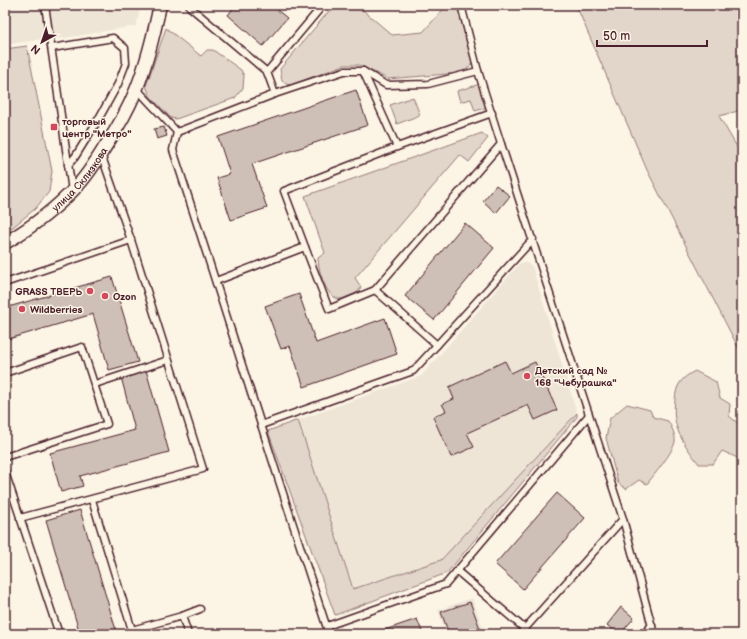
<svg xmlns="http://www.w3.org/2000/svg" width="747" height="639" font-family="'Balsamiq Sans',sans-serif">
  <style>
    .built { fill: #eee5d7 }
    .green { fill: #e2d5ca; stroke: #967a7a }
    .building { fill: #cfc0b7; stroke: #4a1f2b }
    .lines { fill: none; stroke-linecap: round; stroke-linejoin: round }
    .lane-casing { stroke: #4a1f2b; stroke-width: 9 }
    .street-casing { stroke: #4a1f2b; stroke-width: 15 }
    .lane { stroke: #fcf5e5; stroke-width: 6 }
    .street { stroke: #fcf5e5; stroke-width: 12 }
    .poi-dot { fill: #d1495b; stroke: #fcf5e5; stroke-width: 1.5 }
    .labels { text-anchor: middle; stroke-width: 3; stroke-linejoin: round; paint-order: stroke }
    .poi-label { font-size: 10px; font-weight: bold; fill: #4a1f2b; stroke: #fcf5e5; text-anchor: start }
    .street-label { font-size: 10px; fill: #4a1f2b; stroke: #fcf5e5 }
  </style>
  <rect width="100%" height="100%" fill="#fcf5e5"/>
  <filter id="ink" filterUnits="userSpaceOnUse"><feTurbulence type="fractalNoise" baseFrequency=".025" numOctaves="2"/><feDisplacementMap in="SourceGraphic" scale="8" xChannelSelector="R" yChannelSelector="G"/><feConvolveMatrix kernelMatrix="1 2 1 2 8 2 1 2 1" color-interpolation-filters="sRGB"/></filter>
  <g filter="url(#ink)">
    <g class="built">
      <polygon points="5,5 141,5 136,26 65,38 42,39 5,45"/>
      <polygon points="520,263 527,263 532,266 577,413 441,560 352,590 298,420 421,376"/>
      <polygon points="472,598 485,633 481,634 446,634 438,610"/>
    </g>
    <g class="green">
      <path d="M334 5H357L392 35 423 32 447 5H457L473 60C471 68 466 70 459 73L388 79 359 65H344L291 85 286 84 282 81 280 69Z"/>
      <polygon points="576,5 742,5 742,110 719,116 741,154 742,159 742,355 647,170"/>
      <polygon points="166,28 201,56 207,50 213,50 241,70 244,76 243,88 235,98 176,119 171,118 150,96 146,86"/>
      <polygon points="27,46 52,171 49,192 35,209 25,217 13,227 5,230 5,49"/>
      <polygon points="480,84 488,107 475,111 471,99 460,102 457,91"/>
      <polygon points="413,97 420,115 397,124 390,105"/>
      <path d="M482 133 488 138 469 162 460 155 355 278 361 287C359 292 354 294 349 296 346 297 343 299 340 299 326 299 318 269 318 258L325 253 305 196Z"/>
      <path d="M695 371 716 382 720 398 730 404 729 416 739 424 742 435V460L722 451 713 464H699C683 443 671 427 675 400 676 385 681 378 695 371Z"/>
      <path d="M627 404 650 410 653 417 668 421C671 426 676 435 675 442 673 452 654 475 647 484L639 480 626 489 618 483 606 438 610 418Z"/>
      <polygon points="577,413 577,417 447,573 335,615 268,431 298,420 353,589 441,560"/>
    </g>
    <g class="building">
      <polygon points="233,5 271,5 287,18 263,46 228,15 235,6"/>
      <polygon points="356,90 368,125 252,164 267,208 231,220 217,178 230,174 218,137"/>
      <polygon points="164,127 167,136 157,139 154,129"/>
      <polygon points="496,185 510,196 496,213 483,201"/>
      <polygon points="465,223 494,248 434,320 405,296"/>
      <polygon points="112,277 138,362 109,370 93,314 5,340 5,308"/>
      <polygon points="299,294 316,343 385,318 397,354 304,387 290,346 281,349 265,306"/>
      <polygon points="505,361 511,373 535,362 557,410 535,420 528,405 467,433 474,447 451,457 433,417 446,411 442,404 454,399 449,387"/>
      <polygon points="146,370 169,452 80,476 83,486 61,492 50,453 135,430 121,377"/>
      <polygon points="557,493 585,518 523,589 495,564"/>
      <polygon points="80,510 116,630 101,634 80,634 46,520"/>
      <polygon points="470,602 481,631 472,634 449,634 441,612"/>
      <polygon points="621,607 634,618 620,634 618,634 607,625"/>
      <polygon points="417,619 423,634 373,634"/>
    </g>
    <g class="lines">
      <defs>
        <g id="lane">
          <polyline points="45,5 72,191"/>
          <polyline points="191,5 190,7 267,72 323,5"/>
          <polyline points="461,5 478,71 501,144"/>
          <polyline points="52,48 113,38 125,48 126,63 118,84 98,120 75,157 68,165"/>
          <polyline points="363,71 397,147"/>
          <polyline points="267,72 275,94"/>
          <path d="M137 89 177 132 173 150C226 311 275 473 329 634"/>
          <polyline points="177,132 275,94 344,71 363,71 386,85 428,84 478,71"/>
          <polyline points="533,239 437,345 375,290 501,144 623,519 654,634"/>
          <polyline points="305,247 329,309 375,290"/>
          <polyline points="216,281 305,247 284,191 397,147 492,113"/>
          <polyline points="5,283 131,240"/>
          <polyline points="5,373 82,347 107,424 5,457"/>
          <polyline points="95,384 168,360"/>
          <polyline points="261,425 413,371 437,345"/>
          <polyline points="5,472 59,634"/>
          <polyline points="92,500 132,630 182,616 188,634"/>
          <polyline points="20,518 203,469 131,240 101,154"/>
          <polyline points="457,571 525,629"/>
          <polyline points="182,616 200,609"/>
          <polyline points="327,626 446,584 589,415"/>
          <polyline points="520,634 623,519"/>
          <polyline points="644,634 652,625"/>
        </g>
        <g id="street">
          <path id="s1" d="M5 243C32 227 58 207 79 184 89 173 97 160 105 147 117 129 128 110 136 90 147 63 154 34 160 5"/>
        </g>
      </defs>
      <use href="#lane" class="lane-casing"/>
      <use href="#street" class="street-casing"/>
      <use href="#lane" class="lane"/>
      <use href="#street" class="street"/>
    </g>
  </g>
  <g class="poi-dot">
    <rect x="50" y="123" width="8" height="8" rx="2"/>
    <circle cx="90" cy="291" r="4"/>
    <circle cx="105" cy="296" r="4"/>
    <circle cx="22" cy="309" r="4"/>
    <circle cx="527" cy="376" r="4"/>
  </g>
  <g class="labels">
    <g class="poi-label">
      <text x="62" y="125">торговый<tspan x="62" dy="12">центр "Метро"</tspan></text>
      <text x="82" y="295" text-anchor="end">GRASS ТВЕРЬ</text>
      <text x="113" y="300">Ozon</text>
      <text x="30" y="313">Wildberries</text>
      <text x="535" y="374">Детский сад №<tspan x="535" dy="12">168 "Чебурашка"</tspan></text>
    </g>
    <g class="street-label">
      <text dy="4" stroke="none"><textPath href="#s1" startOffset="99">улица Склизкова</textPath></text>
    </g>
  </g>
  <rect width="747" height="639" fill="none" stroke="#fcf5e5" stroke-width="20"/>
  <rect x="10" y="10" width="727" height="619" fill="none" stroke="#4a1f2b" stroke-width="1.5" filter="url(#ink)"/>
  <g transform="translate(42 42) rotate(220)" stroke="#fcf5e5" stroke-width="3" paint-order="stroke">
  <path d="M0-3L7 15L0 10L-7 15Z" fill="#4a1f2b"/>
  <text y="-6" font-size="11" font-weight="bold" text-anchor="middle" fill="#4a1f2b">N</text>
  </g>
  <path d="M597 40v6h110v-6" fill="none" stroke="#4a1f2b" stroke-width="2"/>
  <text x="603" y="40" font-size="12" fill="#4a1f2b" stroke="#fcf5e5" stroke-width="3" paint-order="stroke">50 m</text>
</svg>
